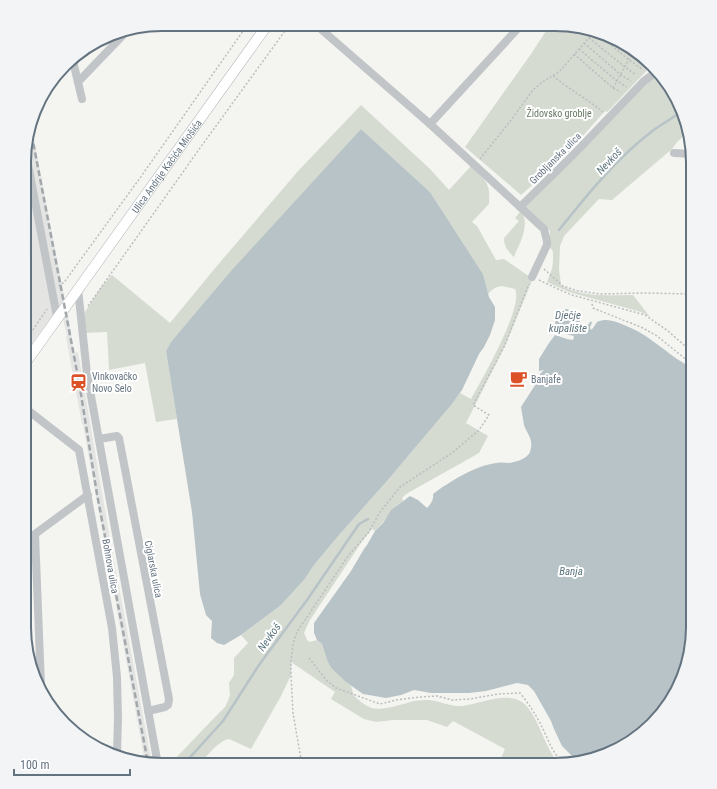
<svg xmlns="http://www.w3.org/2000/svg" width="717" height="789" font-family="'Roboto Condensed',sans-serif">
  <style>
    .built { fill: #e4e5e3 }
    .green { fill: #d5dbd1 }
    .water { fill: #b8c3c7 }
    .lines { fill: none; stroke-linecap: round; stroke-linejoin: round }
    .stream { stroke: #b8c3c7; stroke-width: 2.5 }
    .major-casing { stroke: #b2b6ba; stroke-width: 11 }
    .path { stroke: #bbbdbf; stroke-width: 1.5; stroke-dasharray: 2 2; stroke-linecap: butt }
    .minor { stroke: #c2c5c8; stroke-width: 8 }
    .major { stroke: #fff; stroke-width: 10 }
    .rail { stroke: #a2a7ac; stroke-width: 2.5; stroke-dasharray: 6 3; stroke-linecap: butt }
    .labels { text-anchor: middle; stroke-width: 4; stroke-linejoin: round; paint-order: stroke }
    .park-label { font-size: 10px; fill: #677762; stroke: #fff }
    .street-label { font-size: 10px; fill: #647380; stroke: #fff }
    .poi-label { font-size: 10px; fill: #647380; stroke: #fff; text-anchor: start }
    .water-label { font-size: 11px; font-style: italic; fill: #5f767e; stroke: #fff }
    .rim { fill: none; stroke: #647380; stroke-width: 2 }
  </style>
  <rect width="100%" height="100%" fill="#f4f4f0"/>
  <g class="built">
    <polygon points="31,123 65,301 61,305 60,305 26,351 27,135"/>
    <polygon points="68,314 74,353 78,352 109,533 152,764 145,762 83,425 82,424 66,337 67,335 63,319"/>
  </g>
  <g class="green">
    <polygon points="550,25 573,25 631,47 651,66 612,107 607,112 605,111 566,155 521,195 465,147 531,54"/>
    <path d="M658 73 670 86 686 134 677 142 672 149 612 200 599 199 564 236 560 246 559 269 561 285C581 298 611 295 633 295L650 317 641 312 569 292 547 282 552 269 553 262V252L550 247V231L525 208 526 203 645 83Z"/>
    <path d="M361 105 430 169 449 190 471 166C477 172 486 179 488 187 490 192 489 198 489 204L472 222 477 226 496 260 504 259 530 277 533 278 506 344 466 423 488 436 479 453 472 457 406 494 402 498 403 501C391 509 385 521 375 531L372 529 361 543 310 620 304 633 307 640 310 642 317 640 322 644 332 669 351 686 354 696C359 700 365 706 372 708 383 711 403 704 414 701 419 700 424 700 429 700 439 701 452 707 462 706 479 704 506 691 522 702 539 715 544 748 560 765H498L505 749 453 721 447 727 427 720H393L376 722 364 719 331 699 335 692 291 662V675L281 696 251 749 229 739C218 741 206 757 199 765H164V763H171L215 717 225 707 228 701 230 695 229 683 234 675V658L248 643 241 635 280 606 304 580 314 565 339 535 387 481 452 404 460 393 471 399C481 381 524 307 515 289 502 286 498 283 488 294L483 274 430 192 361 129 171 342 166 351 177 419 156 422 145 363 109 370 107 332 84 333V319L85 312 101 287 112 275 170 323 216 267 299 170Z"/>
    <path d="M521 211C531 225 519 244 514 257 508 251 504 247 504 238L519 221 515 218Z"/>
  </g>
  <g class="water">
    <polygon points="361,129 430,192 483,274 489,297 495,307 495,320 490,335 484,347 479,354 462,390 452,404 387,481 339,535 314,565 304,580 280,606 241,635 224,645 217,643 211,638 212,621 206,615 200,594 192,512 166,351 171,342 231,271"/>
    <path d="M566 309C577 310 581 315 580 325L583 327H586L591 321 592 323 590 327 591 330 593 328 597 322C607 318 614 321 624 325 645 333 659 346 677 359 682 362 687 365 693 369V636L675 696 631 742 577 760 570 754 562 746 554 729 551 721 534 691 528 685 517 683 486 691 469 693H431L414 690 401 695 386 698 363 694 346 682 332 669 328 662 322 644 317 640 314 633V623L351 571 364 549 367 545 375 531 383 523 391 510 410 496 418 500 427 508C431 504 434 499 433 494 449 482 476 465 497 463 501 462 505 463 509 463 516 462 527 459 530 452 534 439 528 436 524 425 523 419 522 413 521 407L539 379 540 374 544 370 539 371V359L549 343 555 335 567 339 573 340 574 336C566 334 559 332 555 325 556 315 557 312 566 309Z"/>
  </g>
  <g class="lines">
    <g class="stream">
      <path d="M559 230C587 195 615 160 651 132 660 125 670 120 679 113"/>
      <polyline points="183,765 223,721 259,665 307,600 359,524 368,519"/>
    </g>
    <defs>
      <g id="major">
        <path id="s1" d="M26 362 268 24"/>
      </g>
    </defs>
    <use href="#major" class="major-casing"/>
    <g class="path">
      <polyline points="599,35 629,60 642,69"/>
      <polyline points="589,38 625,67 636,75"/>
      <polyline points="584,43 621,75 631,81"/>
      <polyline points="628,46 634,50"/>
      <polyline points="579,49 617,81 627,87"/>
      <polyline points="574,54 613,88 621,92"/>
      <path d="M553 76C569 89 587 99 603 112"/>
      <polyline points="613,88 634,50"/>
      <polyline points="480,159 508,124 533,90 541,83 559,72 593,33"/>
      <polyline points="544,269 563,286 578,291 601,294 643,293 693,294"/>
      <polyline points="539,280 560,290 572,295 645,315 668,331 693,353"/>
      <polyline points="59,286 60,284 63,283 65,281 140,178 248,24"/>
      <polyline points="592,304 593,308 643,328 657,336 693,365"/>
      <polyline points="88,306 200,148 290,24"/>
      <polyline points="26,340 47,309"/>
      <path d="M309 658 326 680 336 688 380 704 396 700 421 697 437 696 452 700 470 699 498 694 520 693C529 704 536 715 542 727 548 739 554 757 565 764"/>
      <polyline points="302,765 293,713 291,675 291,661 293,644 297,632 348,556 368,533 380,512 400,487 452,453 479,430 489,415 473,405 504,347 529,284"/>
    </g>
    <g class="minor">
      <polyline points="315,24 430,124 544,229 547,241 547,245 532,277"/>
      <polyline points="72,57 82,99"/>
      <polyline points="78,82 128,30"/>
      <polyline points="430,124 521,25"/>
      <polyline points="674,153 693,154"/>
      <polyline points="27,159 57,317"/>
      <polyline points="520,207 574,154 644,81 656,72"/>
      <polyline points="78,289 87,374 158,765"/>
      <polyline points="25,408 79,450 112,628 117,677 118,718 117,754"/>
      <polyline points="99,439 117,436 119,438 169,699 168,705 165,707 148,711"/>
      <polyline points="41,685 35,534 88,495"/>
    </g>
    <use href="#major" class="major"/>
    <polyline class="rail" points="30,126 79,382 97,494 148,763"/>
  </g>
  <defs>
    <symbol id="cafe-bare" viewBox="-9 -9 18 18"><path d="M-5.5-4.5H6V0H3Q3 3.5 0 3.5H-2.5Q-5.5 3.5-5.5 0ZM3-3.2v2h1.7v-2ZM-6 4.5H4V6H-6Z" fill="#dc5128" stroke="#fff" stroke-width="2.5" paint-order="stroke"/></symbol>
    <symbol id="station-bare" viewBox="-9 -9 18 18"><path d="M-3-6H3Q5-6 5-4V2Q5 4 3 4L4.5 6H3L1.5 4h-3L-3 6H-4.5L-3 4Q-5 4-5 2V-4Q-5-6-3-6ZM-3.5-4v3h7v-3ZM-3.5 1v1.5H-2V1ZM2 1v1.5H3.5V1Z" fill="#dc5128" stroke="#fff" stroke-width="2.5" paint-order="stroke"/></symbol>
  </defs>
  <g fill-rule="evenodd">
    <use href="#cafe-bare" x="506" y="366" width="25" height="25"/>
    <use href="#station-bare" x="66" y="370" width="25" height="25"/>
  </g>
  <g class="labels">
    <g class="park-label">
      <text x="559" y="117">Židovsko groblje</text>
    </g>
    <g class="street-label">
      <text transform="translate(555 158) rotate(-45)" y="4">Grobljanska ulica</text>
      <text dy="4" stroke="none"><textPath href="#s1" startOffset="241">Ulica Andrije Kačića Miošića</textPath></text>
      <text transform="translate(111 566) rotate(80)" y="4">Bohnova ulica</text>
      <text transform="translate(154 569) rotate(79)" y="4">Ciglarska ulica</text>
    </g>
    <g class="poi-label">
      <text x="92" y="380">Vinkovačko<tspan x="92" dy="12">Novo Selo</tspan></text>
      <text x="531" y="383">Banjafe</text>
    </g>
    <g class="water-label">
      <text transform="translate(609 161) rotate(-47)" y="4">Nevkoš</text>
      <text x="568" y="319">Dječje<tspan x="568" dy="13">kupalište</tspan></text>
      <text x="571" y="575">Banja</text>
      <text transform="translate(269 637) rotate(-55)" y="4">Nevkoš</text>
    </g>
  </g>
  <path d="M0 0H717V789H0ZM162 31H555A131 131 0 0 1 686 162V627A131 131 0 0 1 555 758H162A131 131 0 0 1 31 627V162A131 131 0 0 1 162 31Z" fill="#f3f4f5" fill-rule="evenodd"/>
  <path class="rim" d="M162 31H555A131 131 0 0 1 686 162V627A131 131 0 0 1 555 758H162A131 131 0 0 1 31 627V162A131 131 0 0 1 162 31Z"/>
  <path d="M14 769v6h116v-6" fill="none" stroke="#647380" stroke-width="2"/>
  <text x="20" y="769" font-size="12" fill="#647380" stroke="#ffffff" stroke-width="3" paint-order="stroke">100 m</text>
</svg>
